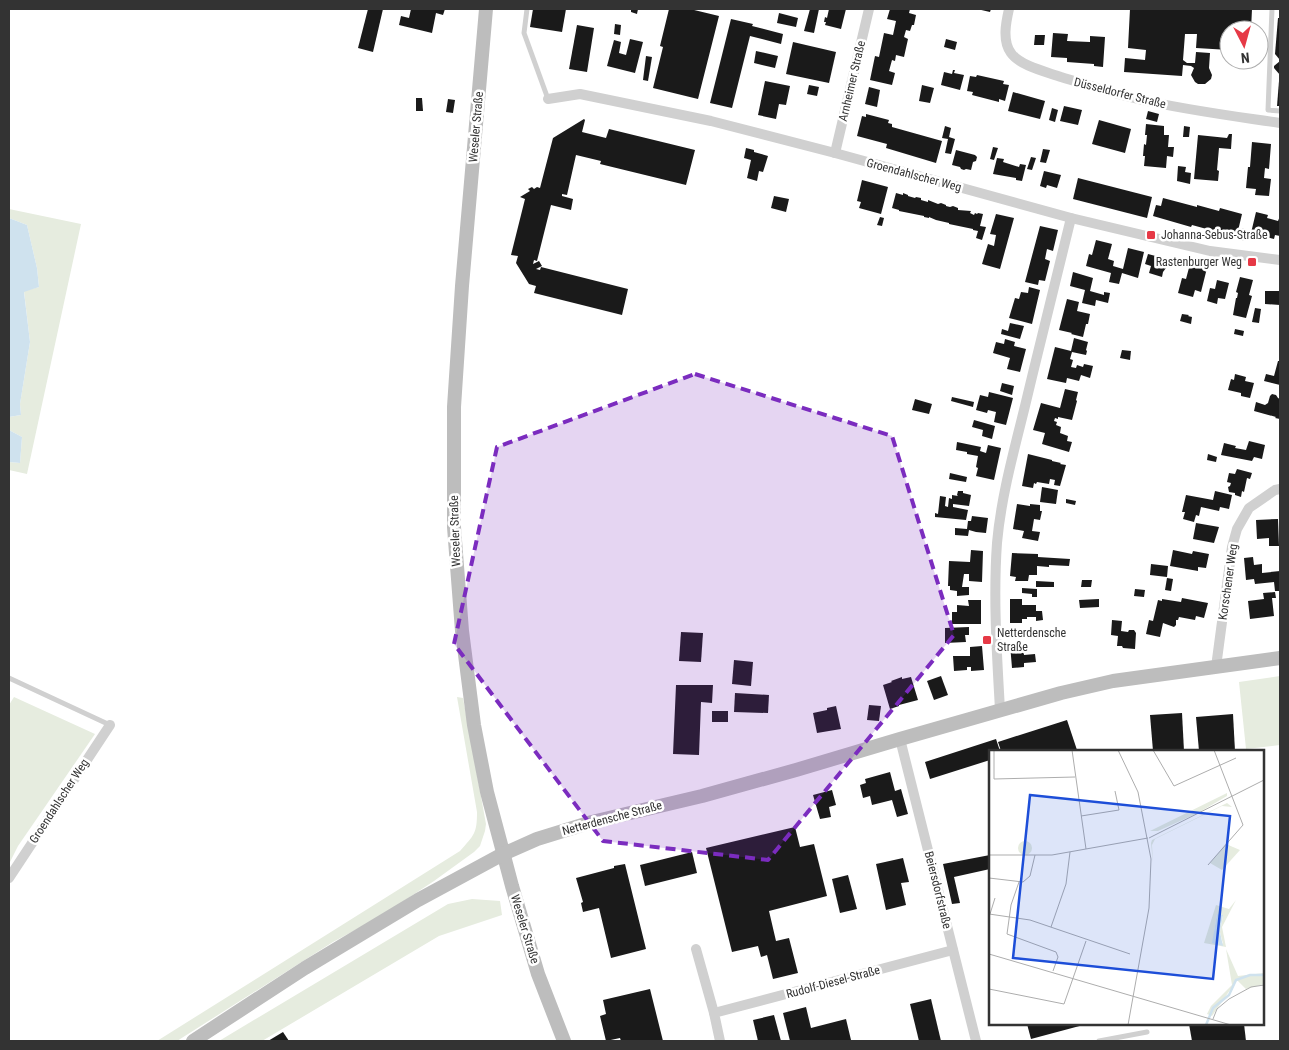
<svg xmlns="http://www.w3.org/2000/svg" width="1289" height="1050" font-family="'Roboto Condensed',sans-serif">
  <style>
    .green { fill: #e6ecdf }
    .water { fill: #cfe2ee }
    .building { fill: #1a1a1a }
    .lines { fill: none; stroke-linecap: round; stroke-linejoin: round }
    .lane { stroke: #d0d0d0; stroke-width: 5 }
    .street { stroke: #d0d0d0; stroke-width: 10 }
    .secondary { stroke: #bdbdbd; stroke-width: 14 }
    .marked { fill: #7b2cbf; fill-opacity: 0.2; stroke: #7b2cbf; stroke-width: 4; stroke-dasharray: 10 6; stroke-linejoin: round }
    .poi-dot { fill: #e63946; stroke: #fff; stroke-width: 2 }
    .labels { text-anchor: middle; stroke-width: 5; stroke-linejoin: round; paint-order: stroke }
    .street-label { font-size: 12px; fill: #333; stroke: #fff }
    .poi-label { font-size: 12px; fill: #333; stroke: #fff; text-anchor: start }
    .inset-river { fill: none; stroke: #cfe2ee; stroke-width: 2.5 }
    .inset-road { fill: none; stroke: #adadad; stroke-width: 1 }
    .view { fill: #1d4ed8; fill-opacity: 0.15; stroke: #1d4ed8; stroke-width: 2.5 }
    .inset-edge { fill: none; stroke: #333; stroke-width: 2.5 }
  </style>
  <rect width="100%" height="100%" fill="#fff"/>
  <g class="green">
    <polygon points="9,209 81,224 27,474 9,470 9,462 20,463 22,437 9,430 9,417 21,415 20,404 30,342 24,291 39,287 37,268 27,225 9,218"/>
    <polygon points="1280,676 1280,745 1246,749 1239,682"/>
    <polygon points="14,697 95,734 18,846 9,864 9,705"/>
    <path d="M457 697 463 698 486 824 485 831 480 846 474 852 434 881 381 916 333 942 177 1041H157L460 851C474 835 477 834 477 812Z"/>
    <polygon points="472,899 500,901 502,915 439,936 262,1041 219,1041 448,904"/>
  </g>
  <g class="water">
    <polygon points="9,218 27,225 37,268 39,287 24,292 30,342 20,404 21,415 9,417"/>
    <polygon points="9,430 22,437 20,463 9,462"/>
  </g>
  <g class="building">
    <polygon points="368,9 383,9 373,52 358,48"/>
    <polygon points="411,9 445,9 443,15 436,13 432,33 399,25 401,16 409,18"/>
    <polygon points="533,9 566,9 562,32 530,27"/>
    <polygon points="631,9 638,9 637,14 631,12"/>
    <polygon points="669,9 690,9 719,16 698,99 653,88 663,47 660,46"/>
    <polygon points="810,9 819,9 814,33 804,31"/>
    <polygon points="829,9 846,9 841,29 825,25 826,22 824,22 825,17 827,18"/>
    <polygon points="890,9 910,9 909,13 916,15 914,25 912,25 910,31 906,30 904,37 908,39 904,57 896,55 895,61 892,60 889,71 895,73 892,85 870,80 875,56 879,57 884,33 893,35 896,21 887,19"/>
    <polygon points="977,9 991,9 990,12"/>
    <polygon points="1130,9 1252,9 1251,30 1229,30 1229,50 1196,48 1197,34 1185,34 1183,60 1187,63 1195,63 1196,52 1210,53 1209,68 1212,75 1211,79 1205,84 1198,84 1195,82 1191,75 1194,68 1191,66 1183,65 1182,76 1124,72 1125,58 1145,60 1146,50 1128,48"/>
    <polygon points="779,13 798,18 796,27 777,23"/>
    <polygon points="1278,18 1280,18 1280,60 1275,54"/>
    <polygon points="731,19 753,24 752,26 783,34 781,44 750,36 732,108 710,103"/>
    <polygon points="615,24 621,25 620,35 614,34"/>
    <polygon points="577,25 594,28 587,72 569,69"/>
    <polygon points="1053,33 1068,34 1067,41 1090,42 1090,36 1105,37 1103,67 1094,66 1094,64 1067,62 1067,58 1051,57"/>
    <polygon points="1035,35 1045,35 1044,45 1034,45"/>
    <polygon points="630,39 643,42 635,73 607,66 614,40 621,42 619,53 626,55"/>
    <polygon points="946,39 957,42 955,50 944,47"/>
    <polygon points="793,42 836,52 829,83 786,74"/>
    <polygon points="756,51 778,56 775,68 754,63"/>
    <polygon points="646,56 652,57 648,81 643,80"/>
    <polygon points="1280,61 1280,75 1274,68 1274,66"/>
    <polygon points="953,70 955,70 954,73 964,75 960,90 941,85 944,72 952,74"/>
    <polygon points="977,75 1004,81 1003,84 1009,85 1005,101 999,99 999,102 972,95 973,92 967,91 970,76 976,77"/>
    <polygon points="765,81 790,86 786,105 779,104 776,119 758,115"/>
    <polygon points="1279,81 1280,81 1280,106 1277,106"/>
    <polygon points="809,85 819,87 817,96 807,94"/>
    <polygon points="922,85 934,88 930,103 919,101"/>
    <polygon points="869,87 880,90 877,107 865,104"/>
    <polygon points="1013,92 1045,101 1040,119 1008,111"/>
    <polygon points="416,98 422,98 423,111 416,111"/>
    <polygon points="448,99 455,100 453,113 446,112"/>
    <polygon points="1064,106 1082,110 1078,125 1060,121"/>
    <polygon points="1052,108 1058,110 1055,122 1049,120"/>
    <polygon points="1148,111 1159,114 1157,122 1146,119"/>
    <polygon points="866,114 889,120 888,123 892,124 892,127 942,141 936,163 886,148 887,144 857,136 862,116 866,117"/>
    <polygon points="584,119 585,120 582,132 606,138 609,129 695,150 686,185 600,164 601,161 576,155 567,195 562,194 562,196 573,199 571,210 551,205 537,261 534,260 533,264 539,261 542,266 536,269 540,270 541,267 628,289 622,315 534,293 536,286 529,284 516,263 518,256 511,255 525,199 520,197 530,191 528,189 532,187 534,189 537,187 540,188 553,138"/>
    <polygon points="1099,120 1131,129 1125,153 1092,144"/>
    <polygon points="1146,124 1164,126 1164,135 1169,135 1168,147 1174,147 1173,157 1167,156 1166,168 1144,166 1145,156 1143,156 1144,144 1146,145 1147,135 1145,135"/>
    <polygon points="945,126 951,128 949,137 955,139 951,154 945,153 948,139 942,138"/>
    <polygon points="1184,126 1190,127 1189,137 1183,137"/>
    <polygon points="1229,134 1232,134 1231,149 1219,148 1217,170 1219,171 1218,181 1194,179 1198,135 1227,138"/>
    <polygon points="1252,142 1271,144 1269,169 1265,168 1264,178 1271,179 1269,196 1255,195 1256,189 1246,188 1248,167 1250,167"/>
    <polygon points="993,147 998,148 994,160 990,159"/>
    <polygon points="746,148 754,150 754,152 768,156 763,172 759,171 757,181 747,178 751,160 744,158"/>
    <polygon points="1043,149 1050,150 1046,163 1040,162"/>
    <polygon points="956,150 975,155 977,157 976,161 973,162 971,170 966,169 964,170 961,169 960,167 952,165"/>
    <polygon points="1031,157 1036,158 1032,170 1027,169"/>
    <polygon points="997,158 1004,159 1003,162 1019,167 1020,164 1026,165 1022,181 1016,180 1016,178 993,174"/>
    <polygon points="1178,166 1186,167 1185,172 1191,173 1190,184 1177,181"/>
    <polygon points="1044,171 1061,175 1057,188 1047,185 1046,188 1040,186"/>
    <polygon points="1078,178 1152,197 1147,218 1073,199"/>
    <polygon points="862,180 888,187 881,214 859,208 861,202 857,201"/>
    <polygon points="896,193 903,195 903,193 908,195 908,196 915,198 916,197 921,198 921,200 928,202 928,200 938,204 941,203 946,205 946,206 950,207 953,206 958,208 958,210 971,211 970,213 974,215 975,213 977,214 978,213 983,214 980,226 986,227 982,240 976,238 978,231 973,230 973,229 949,224 949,223 936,220 929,217 929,218 924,217 924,216 899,211 899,210 892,208"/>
    <polygon points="774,196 789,199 786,212 771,208"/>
    <polygon points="1163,198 1197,207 1197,205 1219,211 1220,208 1242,214 1237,235 1214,229 1214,231 1192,225 1191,227 1153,216 1156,205 1161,206"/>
    <polygon points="1256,212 1268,215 1267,218 1278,221 1280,216 1280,236 1275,235 1274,239 1251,233"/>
    <polygon points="996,214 1014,218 1000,269 982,264 988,244 994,246 996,235 990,234"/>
    <polygon points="880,217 884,218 882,226 877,225"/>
    <polygon points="1040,226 1058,230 1053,251 1047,249 1045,259 1050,261 1045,281 1039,280 1038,285 1025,282"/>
    <polygon points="1241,228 1246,229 1244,241 1239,240"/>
    <polygon points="1096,240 1112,244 1108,259 1114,261 1113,266 1123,269 1128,248 1144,252 1138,278 1122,273 1119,284 1109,282 1111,273 1086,266 1089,254 1092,255"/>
    <polygon points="1148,254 1167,259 1165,266 1166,268 1163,272 1162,277 1149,273 1151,266 1145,264"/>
    <polygon points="1190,264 1207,268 1201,292 1195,290 1193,297 1178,293 1182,278 1186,279"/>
    <polygon points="1073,272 1093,278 1090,291 1104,295 1104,292 1110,293 1108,303 1096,300 1095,306 1082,303 1085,290 1070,286"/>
    <polygon points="1240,277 1253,280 1249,295 1252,296 1246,318 1233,315 1236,298 1237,298 1238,293 1236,292"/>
    <polygon points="1217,280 1229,283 1225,299 1218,298 1217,304 1207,301 1210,288 1215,289"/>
    <polygon points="1029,287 1040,290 1032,324 1009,318 1015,298 1019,299 1021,292 1028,293"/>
    <polygon points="1265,291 1280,291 1280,305 1265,304"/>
    <polygon points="1067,299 1079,302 1077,311 1090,314 1088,324 1086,324 1083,337 1071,334 1072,333 1059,330"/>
    <polygon points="1255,308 1261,309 1259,323 1252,322"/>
    <polygon points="1182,314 1189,315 1188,316 1192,317 1191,324 1180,321"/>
    <polygon points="1010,323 1024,326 1020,339 1001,334 1002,329 1008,331"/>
    <polygon points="1235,329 1244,331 1243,336 1234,334"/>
    <polygon points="1074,338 1088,342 1086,350 1087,351 1086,355 1072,352 1070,359 1073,360 1071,367 1076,368 1077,365 1083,367 1084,364 1093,366 1090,378 1081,375 1079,381 1067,378 1066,383 1047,379 1055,347 1071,351"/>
    <polygon points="1005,339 1015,342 1014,346 1026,349 1020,372 1007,369 1010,358 993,353 996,342 1004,344"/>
    <polygon points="1122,350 1131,351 1130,360 1120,358"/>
    <polygon points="1278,361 1280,361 1280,385 1264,381 1266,374 1274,376"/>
    <polygon points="1235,374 1246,377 1245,381 1254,383 1250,398 1241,396 1241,393 1228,390 1231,379 1234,380"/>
    <polygon points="1002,383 1014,386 1012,395 1000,391"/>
    <polygon points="1065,389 1078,392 1076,400 1077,401 1072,420 1058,417 1058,419 1055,418 1054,421 1057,422 1056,425 1061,427 1060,433 1068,436 1067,441 1072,442 1069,452 1042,444 1045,433 1033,430 1041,403 1060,408"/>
    <polygon points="989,392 1013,398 1006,425 994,422 996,412 988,410 987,413 976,410 980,395 988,397"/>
    <polygon points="1272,394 1276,395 1278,398 1280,399 1280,419 1275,418 1276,417 1254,411 1256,402 1265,405 1268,403 1270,396"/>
    <polygon points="952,397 974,402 973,407 951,401"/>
    <polygon points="915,399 932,404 929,414 912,410"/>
    <polygon points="974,420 995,426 992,439 982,436 983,430 972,427"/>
    <polygon points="1249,441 1265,445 1262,459 1254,457 1252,461 1221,455 1224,443 1236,446 1235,448 1246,450"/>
    <polygon points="957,442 981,447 980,451 986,453 988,445 1001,448 994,480 976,476 978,468 976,467 978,456 967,454 967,452 956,450"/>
    <polygon points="1028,454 1052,460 1052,461 1061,463 1060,464 1066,465 1060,486 1054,485 1055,480 1050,479 1049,484 1037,482 1036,484 1034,483 1033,488 1022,486"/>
    <polygon points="1208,454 1217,457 1216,462 1207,460"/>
    <polygon points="1237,469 1252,473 1250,479 1247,478 1244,492 1242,491 1241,497 1235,495 1235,493 1229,492 1228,487 1230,486 1231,483 1227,482 1229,473 1235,474"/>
    <polygon points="950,473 967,477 966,482 949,479"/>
    <polygon points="1042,487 1058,490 1056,504 1040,502"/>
    <polygon points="958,491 963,491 963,493 971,495 969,506 953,504 953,507 968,510 966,520 935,517 935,513 938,514 940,496 946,497 945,506 948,507 949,498 952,499 952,495 958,496 957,495"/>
    <polygon points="1215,491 1232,495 1229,509 1220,507 1219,511 1201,507 1199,516 1196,515 1194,522 1183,519 1185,512 1182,512 1186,495 1213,500"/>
    <polygon points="1066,499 1076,501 1075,505 1066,503"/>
    <polygon points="1017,504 1030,506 1030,504 1040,505 1040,511 1042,511 1040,520 1034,519 1032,531 1040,532 1038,541 1022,538 1024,531 1013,529"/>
    <polygon points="972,516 988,518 986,533 976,532 969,530 968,536 955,535 955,528 967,529 968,521 971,521"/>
    <polygon points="1278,519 1279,546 1269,546 1269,538 1257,539 1256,520"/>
    <polygon points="1196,523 1219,527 1214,543 1193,539"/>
    <polygon points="971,550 983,551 982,582 969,581 969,574 964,574 962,587 969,587 969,595 957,596 957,591 950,590 950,586 948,586 949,561 970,562"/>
    <polygon points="1173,550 1192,554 1193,551 1209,554 1206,568 1198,567 1198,571 1170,566"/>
    <polygon points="1012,553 1038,554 1038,557 1070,559 1069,566 1049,565 1049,567 1037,566 1037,575 1029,575 1028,581 1015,581 1016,577 1010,576"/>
    <polygon points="1253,557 1254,565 1262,564 1262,573 1280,571 1280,591 1275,591 1274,582 1255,584 1254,579 1246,580 1244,558"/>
    <polygon points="1151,564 1168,566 1167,577 1150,575"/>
    <polygon points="1167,578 1173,579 1171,591 1165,590"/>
    <polygon points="1082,580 1092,580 1091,587 1081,587"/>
    <polygon points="1036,581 1054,582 1054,587 1036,587"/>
    <polygon points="1022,588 1037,589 1037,597 1032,597 1032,594 1022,593"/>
    <polygon points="1135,589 1145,590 1144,597 1134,596"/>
    <polygon points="1275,592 1276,598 1272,598 1274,616 1250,619 1248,601 1264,599 1263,593"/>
    <polygon points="1182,598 1208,603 1204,618 1196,616 1195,620 1179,617 1178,620 1176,620 1176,625 1174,627 1163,623 1160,637 1146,634 1149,620 1153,621 1158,600 1162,601 1162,599 1181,602"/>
    <polygon points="1010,599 1022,599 1022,605 1036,605 1036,611 1042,611 1043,620 1036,621 1036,617 1027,617 1027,619 1022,619 1022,623 1010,623"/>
    <polygon points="1099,599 1099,607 1080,608 1079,600"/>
    <polygon points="968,600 981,600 981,624 952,624 952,612 957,612 957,605 969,606"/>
    <polygon points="1112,620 1122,621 1121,631 1128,632 1129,630 1134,630 1136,633 1135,649 1123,648 1122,646 1117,646 1118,636 1111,635"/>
    <polygon points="969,627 969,635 965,635 966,642 945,643 945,628"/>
    <polygon points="681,632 703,633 701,662 679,661"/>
    <polygon points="1022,633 1032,633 1033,638 1022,638"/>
    <polygon points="1023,643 1024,655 1035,654 1036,662 1024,663 1024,667 1012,668 1010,644"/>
    <polygon points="982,646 984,670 971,671 971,667 967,667 967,670 954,671 953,656 970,656 970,647"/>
    <polygon points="734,660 753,662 751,686 732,684"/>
    <polygon points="941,676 948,695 934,700 927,681"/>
    <polygon points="902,677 902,679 911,677 918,700 899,705 899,706 890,709 883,685 892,682 891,681"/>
    <polygon points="676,685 713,685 712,703 701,702 699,755 673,754"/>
    <polygon points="735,693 769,695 768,713 734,712"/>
    <polygon points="869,705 881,706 879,721 867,720"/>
    <polygon points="836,706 841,729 817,733 813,713 827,710 827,708"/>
    <rect x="712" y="711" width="16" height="11"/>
    <polygon points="1182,713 1184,751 1153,751 1150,715"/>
    <polygon points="1233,714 1235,751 1199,751 1196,717"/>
    <polygon points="1067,720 1077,750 1001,751 998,742"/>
    <polygon points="996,739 1000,751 990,751 990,760 930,779 925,762"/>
    <polygon points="890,772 895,791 901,789 908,814 897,817 892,800 872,805 870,796 863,798 860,785 866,783 865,779"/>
    <polygon points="832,790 836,805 829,807 831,817 820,819 813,795"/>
    <polygon points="795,827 800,847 814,844 827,896 769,911 776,941 789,938 798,973 773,979 767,955 761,957 758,946 732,952 706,848"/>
    <polygon points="692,852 697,873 645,886 640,865"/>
    <polygon points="990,855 990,869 954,877 960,903 952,904 943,864"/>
    <polygon points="903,858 909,882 901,883 906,905 886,910 876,864"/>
    <polygon points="625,864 646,949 611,958 599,908 583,912 581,903 583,902 576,878 614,868 614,866"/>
    <polygon points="848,875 857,909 840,913 832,879"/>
    <polygon points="650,989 663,1041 621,1041 620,1038 606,1041 600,1016 606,1014 603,1000"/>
    <polygon points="931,999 941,1041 919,1041 910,1004"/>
    <polygon points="806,1007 811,1028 846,1019 851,1040 846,1041 790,1041 783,1013"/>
    <polygon points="774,1015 781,1041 758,1041 753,1020"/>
    <polygon points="1027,1024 1087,1024 1031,1039"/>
    <polygon points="1189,1024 1244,1024 1246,1041 1192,1041"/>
    <polygon points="283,1032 289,1041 268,1041"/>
  </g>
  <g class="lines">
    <g class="lane">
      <polyline points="527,9 524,33 548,99"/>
      <polyline points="1272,9 1268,110 1280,111"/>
      <polyline points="9,678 110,725"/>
      <polyline points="1099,1041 1147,1032"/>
    </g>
    <g class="street">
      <path d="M1009 9C1006 22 1002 41 1011 53 1020 66 1047 72 1061 77 1087 85 1112 93 1138 99 1185 110 1233 116 1280 123"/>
      <polyline points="548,99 580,94 711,121 835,153 1071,218 1210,251 1280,260"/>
      <polyline points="835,153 869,9"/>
      <polyline points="1216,667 1232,547 1237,529 1249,508 1275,490 1280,489"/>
      <path d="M1000 710C997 655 993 599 997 543 1001 497 1014 451 1025 406 1040 343 1056 280 1071 218"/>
      <polyline points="900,739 976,1041"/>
      <polyline points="9,878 110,725"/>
      <polyline points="696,949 714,1013"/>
      <polyline points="720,1041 714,1013 953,950"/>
    </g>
    <g class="secondary">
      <polyline points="486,9 462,286 454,407 454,527 462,631 474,725 487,792 512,886 538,974 564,1041"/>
      <polyline points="193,1041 305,968 418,900 503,854 537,839 592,822 702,796 796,770 900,739 1061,693 1113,681 1280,658"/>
    </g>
  </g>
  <path class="marked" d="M695 374 892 436 954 635 768 860 603 841 454 644 497 447Z"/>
  <g class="poi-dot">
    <rect x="1146" y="230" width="10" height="10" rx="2.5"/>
    <rect x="1247" y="257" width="10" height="10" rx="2.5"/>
    <rect x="982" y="635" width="10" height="10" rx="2.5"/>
  </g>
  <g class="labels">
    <g class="street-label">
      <text transform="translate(852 81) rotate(-77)" y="4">Arnheimer Straße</text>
      <text transform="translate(1120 93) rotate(14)" y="4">Düsseldorfer Straße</text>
      <text transform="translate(476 127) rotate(-85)" y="4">Weseler Straße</text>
      <text transform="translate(914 175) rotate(15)" y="4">Groendahlscher Weg</text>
      <text transform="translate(455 531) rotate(-92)" y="4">Weseler Straße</text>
      <text transform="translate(1228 582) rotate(-82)" y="4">Korschener Weg</text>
      <text transform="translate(59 801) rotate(-57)" y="4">Groendahlscher Weg</text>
      <text transform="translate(612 818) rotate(-15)" y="4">Netterdensche Straße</text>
      <text transform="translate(938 890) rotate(76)" y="4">Beiersdorfstraße</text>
      <text transform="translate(525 929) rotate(73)" y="4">Weseler Straße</text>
      <text transform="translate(833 982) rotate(-15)" y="4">Rudolf-Diesel-Straße</text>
    </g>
    <g class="poi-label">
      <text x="1161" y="239">Johanna-Sebus-Straße</text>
      <text x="1242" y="266" text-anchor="end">Rastenburger Weg</text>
      <text x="997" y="637">Netterdensche<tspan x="997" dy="14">Straße</tspan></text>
    </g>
  </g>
  <g transform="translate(989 750)">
    <rect width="275" height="275" fill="#fff"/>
    <path d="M238 43V46L209 63 169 81H161ZM238 53 243 57 233 56 166 89 163 95 164 113 162 93 163 90ZM29 98a7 7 0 1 1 14 0a7 7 0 1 1-14 0ZM237 94 251 100 233 120 221 113ZM247 150 233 177 237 197 215 193 227 155 240 159ZM228 164 234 166 231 182 234 194 225 183ZM237 199 249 226 275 223V234L257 239 248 230 223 266 218 264 222 256 243 235Z" fill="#e6ecdf" fill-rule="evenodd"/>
    <path d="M228 164 234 165 231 182 234 196 223 193Z" fill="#cfe2ee"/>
    <path class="inset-river" d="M217 275 224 258 240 245 247 230 261 225H275"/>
    <path class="inset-road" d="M5 0V29L86 27M83 0 97 99M129 0 149 42 162 109 160 158 139 275M164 0 185 36 247 8M92 66 130 60 126 41M160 88 275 30M0 105H63L159 88M219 115 254 75 225 0M0 128 34 132 41 126 46 105M30 132 22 155 18 184 67 202 69 207 64 221M0 164 41 170 141 204M1 164 6 148M62 177 77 134 81 102M0 204 242 275M0 239 75 254 97 191M224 269 228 259 240 249 262 237 275 235"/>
    <path class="view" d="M41 45 241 66 224 229 24 208Z"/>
    <rect width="275" height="275" class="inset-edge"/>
  </g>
  <rect width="1289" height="1050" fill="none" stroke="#333333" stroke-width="20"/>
  <g transform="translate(1244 45) rotate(174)"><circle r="24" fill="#ffffff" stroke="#adadad"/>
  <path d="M0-4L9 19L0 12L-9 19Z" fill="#e63946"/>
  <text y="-8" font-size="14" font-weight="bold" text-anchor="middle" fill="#333333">N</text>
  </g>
</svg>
